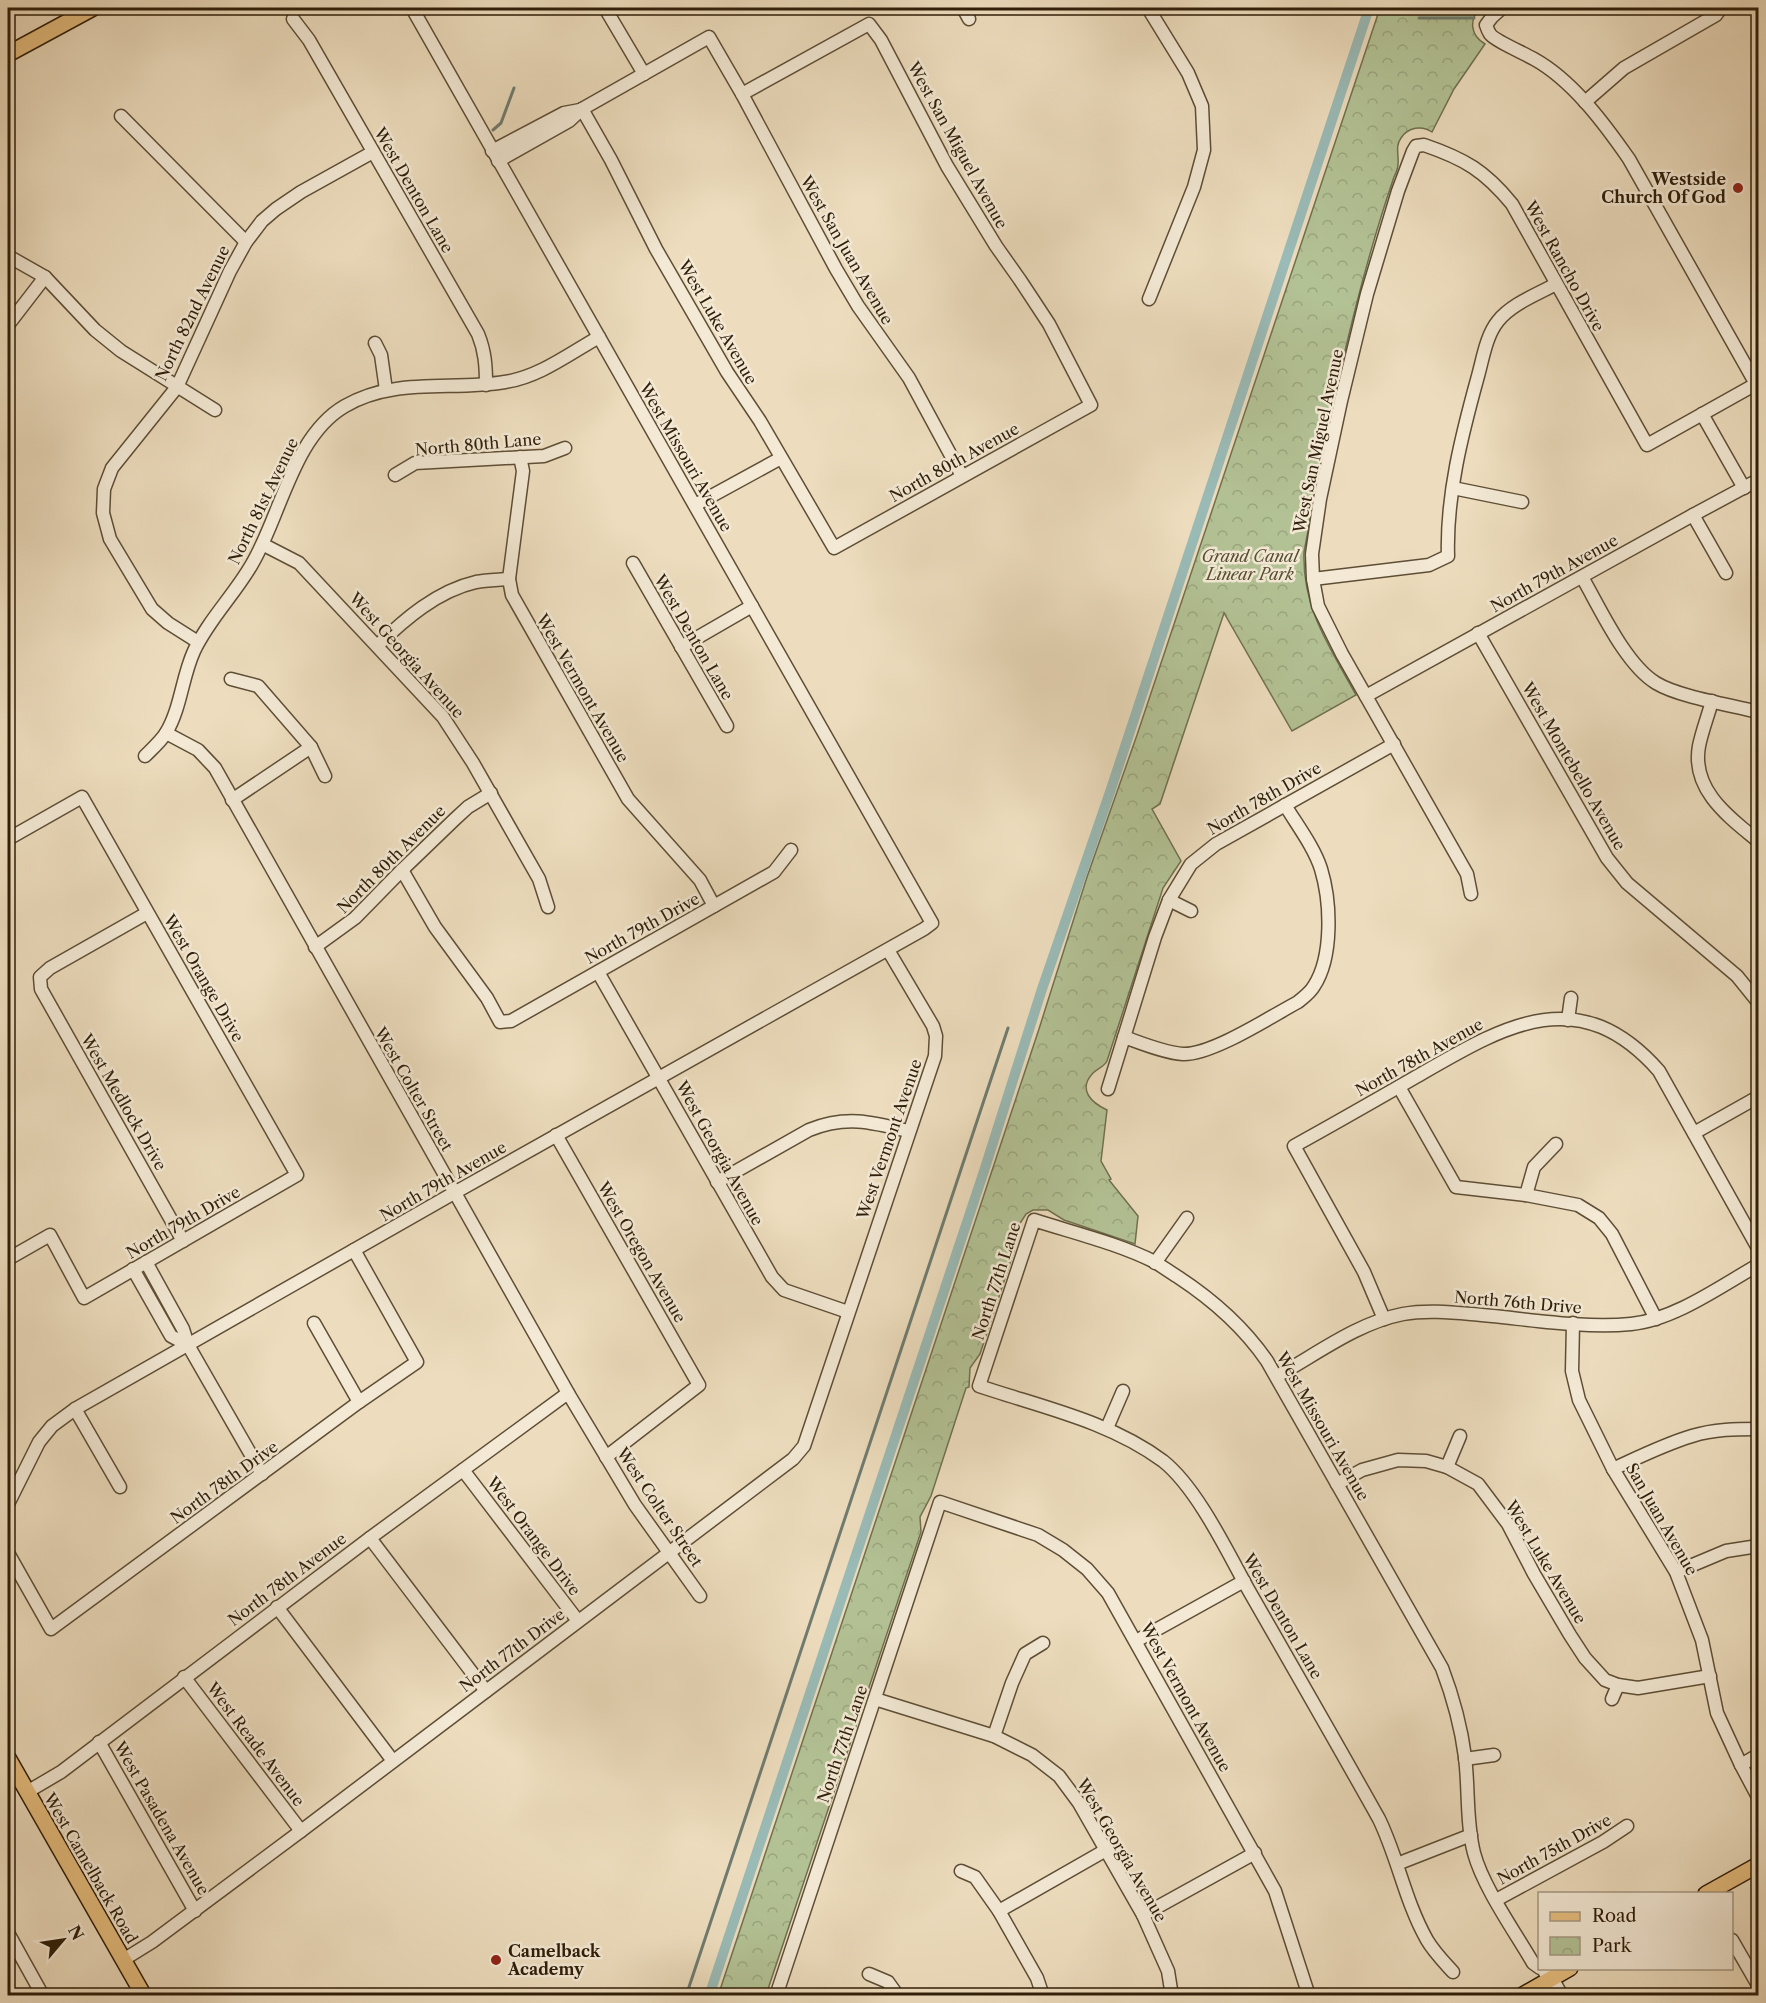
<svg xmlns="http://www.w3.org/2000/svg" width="1766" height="2003" font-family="'Libre Caslon Text',serif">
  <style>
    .park { fill: url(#park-crowns); stroke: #71704f; stroke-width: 1.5 }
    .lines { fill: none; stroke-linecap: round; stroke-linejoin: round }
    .stream { stroke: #6f7c71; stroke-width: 3 }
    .canal { stroke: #9abbb7; stroke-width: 10 }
    .minor-casing { stroke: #5e4e36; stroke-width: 15 }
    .major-casing { stroke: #2f1e09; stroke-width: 18 }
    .minor { stroke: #f3e9d5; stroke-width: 12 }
    .major { stroke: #e6be7f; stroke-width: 15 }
    .poi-dot { fill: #8f2418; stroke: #f3e9d5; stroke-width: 2 }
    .labels { text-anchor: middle; stroke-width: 5; stroke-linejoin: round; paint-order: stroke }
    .street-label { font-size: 16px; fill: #2f1e09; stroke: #f3e9d5 }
    .poi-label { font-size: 16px; font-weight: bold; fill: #2f1e09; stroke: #f3e9d5; text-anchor: end }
    .park-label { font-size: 16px; font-style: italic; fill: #574f33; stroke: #f3e9d5 }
  </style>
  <defs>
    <pattern id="park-crowns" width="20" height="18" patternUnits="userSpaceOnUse" patternTransform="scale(1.5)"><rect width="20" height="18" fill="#b3c295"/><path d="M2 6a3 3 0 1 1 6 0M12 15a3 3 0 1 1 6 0" fill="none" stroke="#9aa67f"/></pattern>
  </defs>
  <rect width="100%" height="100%" fill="#edddbe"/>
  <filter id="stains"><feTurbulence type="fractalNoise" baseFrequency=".00333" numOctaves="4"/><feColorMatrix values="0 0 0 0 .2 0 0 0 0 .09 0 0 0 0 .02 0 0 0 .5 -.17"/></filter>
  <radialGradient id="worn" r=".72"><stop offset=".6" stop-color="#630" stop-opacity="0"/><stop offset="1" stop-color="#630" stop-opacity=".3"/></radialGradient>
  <path class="park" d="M1380 8H1480C1469 20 1470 35 1485 44L1454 89 1432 132C1422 125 1408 127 1401 138 1395 146 1399 155 1398 164 1398 168 1396 173 1394 177 1352 300 1328 425 1304 552 1302 609 1330 647 1356 695L1292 731 1224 613 1160 804 1152 809 1181 861 1163 888 1107 1061C1104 1067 1098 1068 1093 1073 1077 1090 1092 1103 1107 1110L1101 1161 1111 1179 1109 1180 1138 1216 1135 1244 1064 1220 1048 1210H1033L1026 1214 1017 1228 1014 1251 980 1354 970 1368 969 1387 966 1388 931 1496 920 1517 921 1532 766 1995 718 1996 1039 1029 1087 877 1137 735Z"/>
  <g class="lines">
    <g class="stream">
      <polyline points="1419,18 1474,18"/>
      <polyline points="493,130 501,123 514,88"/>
      <polyline points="686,1996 1008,1028"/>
    </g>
    <polyline class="canal" points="709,1996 984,1171 1042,989 1110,792 1369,8"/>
    <defs>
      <g id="minor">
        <polyline points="605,8 644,74"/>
        <polyline points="963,8 969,19"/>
        <polyline points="1148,8 1188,73 1202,106 1204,150 1194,187 1149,299"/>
        <path d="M293 19 309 40 478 334C485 351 486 366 486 385"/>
        <polyline points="1585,102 1624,68 1716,15 1721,8"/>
        <polyline points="582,109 611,160 656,249 727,372 760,421 834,548 1091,405 1049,324 1020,280 996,246 947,166 881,40 869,24 742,94"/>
        <polyline points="121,116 246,242"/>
        <polyline points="492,151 564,113 580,110"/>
        <polyline points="498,161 569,121 582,109 709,37 742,94 836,269 858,306 909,378 962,476"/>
        <polyline points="8,256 45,277 95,330 121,351 215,410"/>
        <polyline points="8,325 45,277"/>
        <polyline points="375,343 381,355 386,390"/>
        <polyline points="1702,414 1744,488"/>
        <polyline points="520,457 523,471 509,579 512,595 628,799 700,880 714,906"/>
        <polyline points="395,475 415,463 544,456 565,448"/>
        <polyline points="1453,488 1522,502"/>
        <polyline points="695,505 781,458"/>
        <polyline points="1693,515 1726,573"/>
        <polyline points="264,545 299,563 443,717 473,763 539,879 548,907"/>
        <polyline points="633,563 727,726"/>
        <path d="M1582 577C1600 608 1625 664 1656 683 1679 697 1731 705 1758 712"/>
        <path d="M1313 579 1429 565 1448 556C1446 496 1462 434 1478 376 1483 358 1486 336 1498 321 1511 304 1538 294 1556 284"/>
        <polyline points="1478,633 1607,858 1627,883 1737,976 1758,1002"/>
        <polyline points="198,642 168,623 152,609 110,539 103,513 104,489 112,468 177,387 230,271 246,242 262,221 276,209 301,192 373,152"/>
        <path d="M378 645C405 619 437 591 476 582 487 580 498 580 509 579"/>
        <polyline points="681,647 752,606"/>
        <polyline points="231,679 258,686 311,747 325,776"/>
        <polyline points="1366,696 1693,515 1758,480"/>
        <path d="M1712 701C1708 716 1702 731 1699 746 1691 790 1729 817 1758 841"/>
        <polyline points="166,733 198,750 215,768 568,1393 635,1505 700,1596"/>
        <path d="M145 756C152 749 161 741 166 733 181 708 182 677 194 651 209 619 235 594 252 564 281 515 293 436 345 406 394 377 452 391 505 382 539 377 569 354 599 337"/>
        <polyline points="232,800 311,747"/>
        <polyline points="8,839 82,797 297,1175 84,1298 50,1235 8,1259"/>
        <polyline points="402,870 435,927 487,998 500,1022 511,1021 774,872 791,850"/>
        <path d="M1471 894 1467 874 1342 654 1318 606 1313 579 1312 554 1320 499 1341 401 1367 294 1398 191 1413 151 1416 146 1424 145C1465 159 1485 171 1512 204L1647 445 1756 384 1629 159C1604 123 1572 80 1534 59 1524 53 1495 41 1490 34 1488 31 1487 28 1486 25L1492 17 1502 8"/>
        <polyline points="1169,900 1191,911"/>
        <polyline points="147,913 50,968 40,977 41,989 183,1241"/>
        <polyline points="315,947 355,918 402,870 455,819 468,807 491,793"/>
        <polyline points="598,972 772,1277 784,1290 848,1312"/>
        <polyline points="1568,1020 1571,998"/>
        <path d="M1124 1037C1141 1043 1165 1053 1183 1054 1212 1055 1270 1017 1298 1002 1304 997 1310 993 1314 986 1333 957 1331 902 1321 869 1314 847 1297 825 1285 805"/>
        <polyline points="1399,1087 1456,1187 1526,1195 1578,1205 1599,1218 1612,1234 1656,1319"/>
        <polyline points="1108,1089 1155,937 1169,900 1191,864 1216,844 1394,744"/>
        <polyline points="1694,1133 1758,1097"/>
        <polyline points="556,1135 699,1385 606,1457"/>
        <path d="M717 1182 809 1130C846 1115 872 1122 908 1131"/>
        <polyline points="1526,1195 1534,1167 1556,1144"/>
        <polyline points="146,1262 183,1329 188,1345 262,1474"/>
        <polyline points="1155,1263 1187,1218"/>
        <polyline points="133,1269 171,1336 188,1345"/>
        <path d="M1384 1319 1364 1272 1294 1146C1334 1124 1374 1101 1414 1078 1501 1028 1577 978 1659 1071L1758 1248"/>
        <polyline points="314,1323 359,1402"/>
        <polyline points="1573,1323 1572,1371 1579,1400 1613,1469 1676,1572 1702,1640 1717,1713 1741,1765 1758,1797"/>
        <path d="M1277 1376C1317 1354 1357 1323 1403 1314 1425 1310 1449 1312 1471 1314 1522 1318 1581 1329 1631 1324 1674 1320 1721 1286 1758 1265"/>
        <polyline points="75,1409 120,1487"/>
        <polyline points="1107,1428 1123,1391"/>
        <polyline points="1447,1467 1460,1436"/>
        <path d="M1613 1469C1639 1457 1665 1444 1692 1436 1714 1429 1737 1429 1758 1429"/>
        <polyline points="463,1470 578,1621"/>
        <polyline points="1337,1484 1362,1470 1398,1460 1426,1461 1447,1467 1478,1484 1508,1524 1534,1574 1570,1635 1585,1658 1605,1680 1618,1685 1638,1688 1710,1676"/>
        <polyline points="8,1504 39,1442 52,1426 75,1409 454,1193 924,929 932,923 412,8"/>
        <polyline points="370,1538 486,1691"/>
        <polyline points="8,1553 51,1629 359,1402 417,1362 354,1250"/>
        <polyline points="1676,1572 1726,1551 1758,1546"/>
        <polyline points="277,1607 393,1761"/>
        <polyline points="1136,1641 1244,1581"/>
        <polyline points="184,1677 301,1831"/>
        <polyline points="875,1699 994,1736 1032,1755 1059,1776 1079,1803 1143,1915 1168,1971 1172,1996"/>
        <polyline points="1612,1699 1618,1685"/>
        <polyline points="994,1736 1012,1683 1025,1654 1043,1643"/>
        <polyline points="99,1742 195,1911"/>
        <polyline points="1465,1759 1494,1755"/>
        <polyline points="1741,1765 1758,1755"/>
        <polyline points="27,1792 61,1772 370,1538 568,1393"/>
        <polyline points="1397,1864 1471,1835"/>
        <polyline points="961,1871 975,1877 999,1911 1037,1978 1043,1996"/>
        <polyline points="1496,1900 1603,1842 1627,1826"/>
        <polyline points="999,1911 1106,1850"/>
        <polyline points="1143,1915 1255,1853"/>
        <polyline points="8,1933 43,1996"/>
        <polyline points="1732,1940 1758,1985"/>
        <polyline points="123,1960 152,1942 301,1831 793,1459 804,1446 935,1056 936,1036 933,1026 888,950"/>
        <path d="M1453 1972C1444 1962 1434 1952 1427 1940 1405 1901 1398 1858 1379 1819 1336 1742 1292 1666 1248 1589 1227 1551 1197 1488 1163 1461 1109 1421 1041 1407 979 1386L1034 1220C1074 1233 1117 1243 1155 1262 1163 1267 1170 1272 1178 1277 1213 1300 1243 1326 1267 1361L1442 1668C1453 1697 1461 1726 1465 1757 1469 1789 1466 1822 1474 1853 1483 1887 1515 1932 1533 1963L1540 1968"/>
        <polyline points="1545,1973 1552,1978 1562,1996"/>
        <polyline points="869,1974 888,1982 898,1996"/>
        <polyline points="776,1996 940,1502 1038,1535 1063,1550 1087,1569 1108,1593 1275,1891 1309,1996"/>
      </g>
      <g id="major">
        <polyline points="8,54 93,8"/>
        <polyline points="8,1758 144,1996"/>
        <polyline points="1706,1894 1758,1865"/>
        <polyline points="1521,1996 1570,1968"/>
      </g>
    </defs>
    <use href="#minor" class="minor-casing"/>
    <use href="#major" class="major-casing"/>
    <use href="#minor" class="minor"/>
    <use href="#major" class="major"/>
  </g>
  <g class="poi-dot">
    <circle cx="1738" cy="188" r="6"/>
    <circle cx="496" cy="1960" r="6"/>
  </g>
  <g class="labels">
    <g class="street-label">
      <text transform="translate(958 145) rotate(61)" y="6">West San Miguel Avenue</text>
      <text transform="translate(414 190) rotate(60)" y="6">West Denton Lane</text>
      <text transform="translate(847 250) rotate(60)" y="6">West San Juan Avenue</text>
      <text transform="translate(1565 266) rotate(61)" y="6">West Rancho Drive</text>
      <text transform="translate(192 313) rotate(-64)" y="6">North 82nd Avenue</text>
      <text transform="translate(718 322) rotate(60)" y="6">West Luke Avenue</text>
      <text transform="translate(1318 441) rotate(-78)" y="6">West San Miguel Avenue</text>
      <text transform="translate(478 444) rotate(-5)" y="6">North 80th Lane</text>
      <text transform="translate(686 457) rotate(60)" y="6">West Missouri Avenue</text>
      <text transform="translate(954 462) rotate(-29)" y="6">North 80th Avenue</text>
      <text transform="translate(263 501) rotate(-64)" y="6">North 81st Avenue</text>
      <text transform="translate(1554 573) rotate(-29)" y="6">North 79th Avenue</text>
      <text transform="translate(694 637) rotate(60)" y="6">West Denton Lane</text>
      <text transform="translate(407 655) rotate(48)" y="6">West Georgia Avenue</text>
      <text transform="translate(583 688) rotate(60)" y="6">West Vermont Avenue</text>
      <text transform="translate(1574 766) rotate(60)" y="6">West Montebello Avenue</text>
      <text transform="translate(1264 798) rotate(-30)" y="6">North 78th Drive</text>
      <text transform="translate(391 859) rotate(-45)" y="6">North 80th Avenue</text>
      <text transform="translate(642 928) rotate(-29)" y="6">North 79th Drive</text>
      <text transform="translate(204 978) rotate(60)" y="6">West Orange Drive</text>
      <text transform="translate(1419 1057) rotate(-29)" y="6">North 78th Avenue</text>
      <text transform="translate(414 1089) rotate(60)" y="6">West Colter Street</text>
      <text transform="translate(124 1102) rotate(60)" y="6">West Medlock Drive</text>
      <text transform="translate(889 1139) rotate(-71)" y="6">West Vermont Avenue</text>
      <text transform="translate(720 1153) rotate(61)" y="6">West Georgia Avenue</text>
      <text transform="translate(443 1181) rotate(-30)" y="6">North 79th Avenue</text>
      <text transform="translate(183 1222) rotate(-30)" y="6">North 79th Drive</text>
      <text transform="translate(642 1252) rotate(60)" y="6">West Oregon Avenue</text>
      <text transform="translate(996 1281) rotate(-72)" y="6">North 77th Lane</text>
      <text transform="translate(1518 1302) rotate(5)" y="6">North 76th Drive</text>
      <text transform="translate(1323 1426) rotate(60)" y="6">West Missouri Avenue</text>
      <text transform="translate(224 1482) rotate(-36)" y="6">North 78th Drive</text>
      <text transform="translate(660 1507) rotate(56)" y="6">West Colter Street</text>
      <text transform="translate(1662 1519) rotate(60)" y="6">San Juan Avenue</text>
      <text transform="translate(534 1536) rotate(53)" y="6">West Orange Drive</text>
      <text transform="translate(1546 1562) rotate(59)" y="6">West Luke Avenue</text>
      <text transform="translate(287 1579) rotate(-37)" y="6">North 78th Avenue</text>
      <text transform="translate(1283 1616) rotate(60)" y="6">West Denton Lane</text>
      <text transform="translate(512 1650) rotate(-37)" y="6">North 77th Drive</text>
      <text transform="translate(1186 1697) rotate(61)" y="6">West Vermont Avenue</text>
      <text transform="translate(256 1744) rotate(53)" y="6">West Reade Avenue</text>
      <text transform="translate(842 1744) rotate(-71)" y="6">North 77th Lane</text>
      <text transform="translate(162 1818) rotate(60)" y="6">West Pasadena Avenue</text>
      <text transform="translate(1554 1849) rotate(-29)" y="6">North 75th Drive</text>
      <text transform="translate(1122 1850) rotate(60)" y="6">West Georgia Avenue</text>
      <text transform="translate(91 1868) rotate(60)" y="6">West Camelback Road</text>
    </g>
    <g class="poi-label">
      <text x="1726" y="185">Westside<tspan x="1726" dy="18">Church Of God</tspan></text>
      <text x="508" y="1957" text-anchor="start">Camelback<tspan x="508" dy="18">Academy</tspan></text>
    </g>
    <g class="park-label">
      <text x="1250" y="562">Grand Canal<tspan x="1250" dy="18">Linear Park</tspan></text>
    </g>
  </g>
  <rect width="1766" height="2003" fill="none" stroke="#edddbe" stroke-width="30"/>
  <rect x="9" y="9" width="1748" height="1985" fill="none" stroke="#2f1e09" stroke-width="3"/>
  <rect x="15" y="15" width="1736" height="1973" fill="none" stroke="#2f1e09" stroke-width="1.5"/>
  <rect x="1538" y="1892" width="195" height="78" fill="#f3e9d5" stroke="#a59883" stroke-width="1.5"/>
  <rect x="1550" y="1912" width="30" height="9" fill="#e6be7f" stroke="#a59883" stroke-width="1.5"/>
  <text x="1592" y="1922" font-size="18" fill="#2f1e09">Road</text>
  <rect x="1550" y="1937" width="30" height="18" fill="url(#park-crowns)" stroke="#a59883" stroke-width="1.5"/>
  <text x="1592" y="1952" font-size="18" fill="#2f1e09">Park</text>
  <g transform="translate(63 1940) rotate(61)" stroke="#f3e9d5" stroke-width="4.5" paint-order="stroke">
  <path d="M0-4.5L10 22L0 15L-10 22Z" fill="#2f1e09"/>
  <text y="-9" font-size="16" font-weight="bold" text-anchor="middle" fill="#2f1e09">N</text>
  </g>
  <rect width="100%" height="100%" filter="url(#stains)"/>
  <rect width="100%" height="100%" fill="url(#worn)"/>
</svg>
